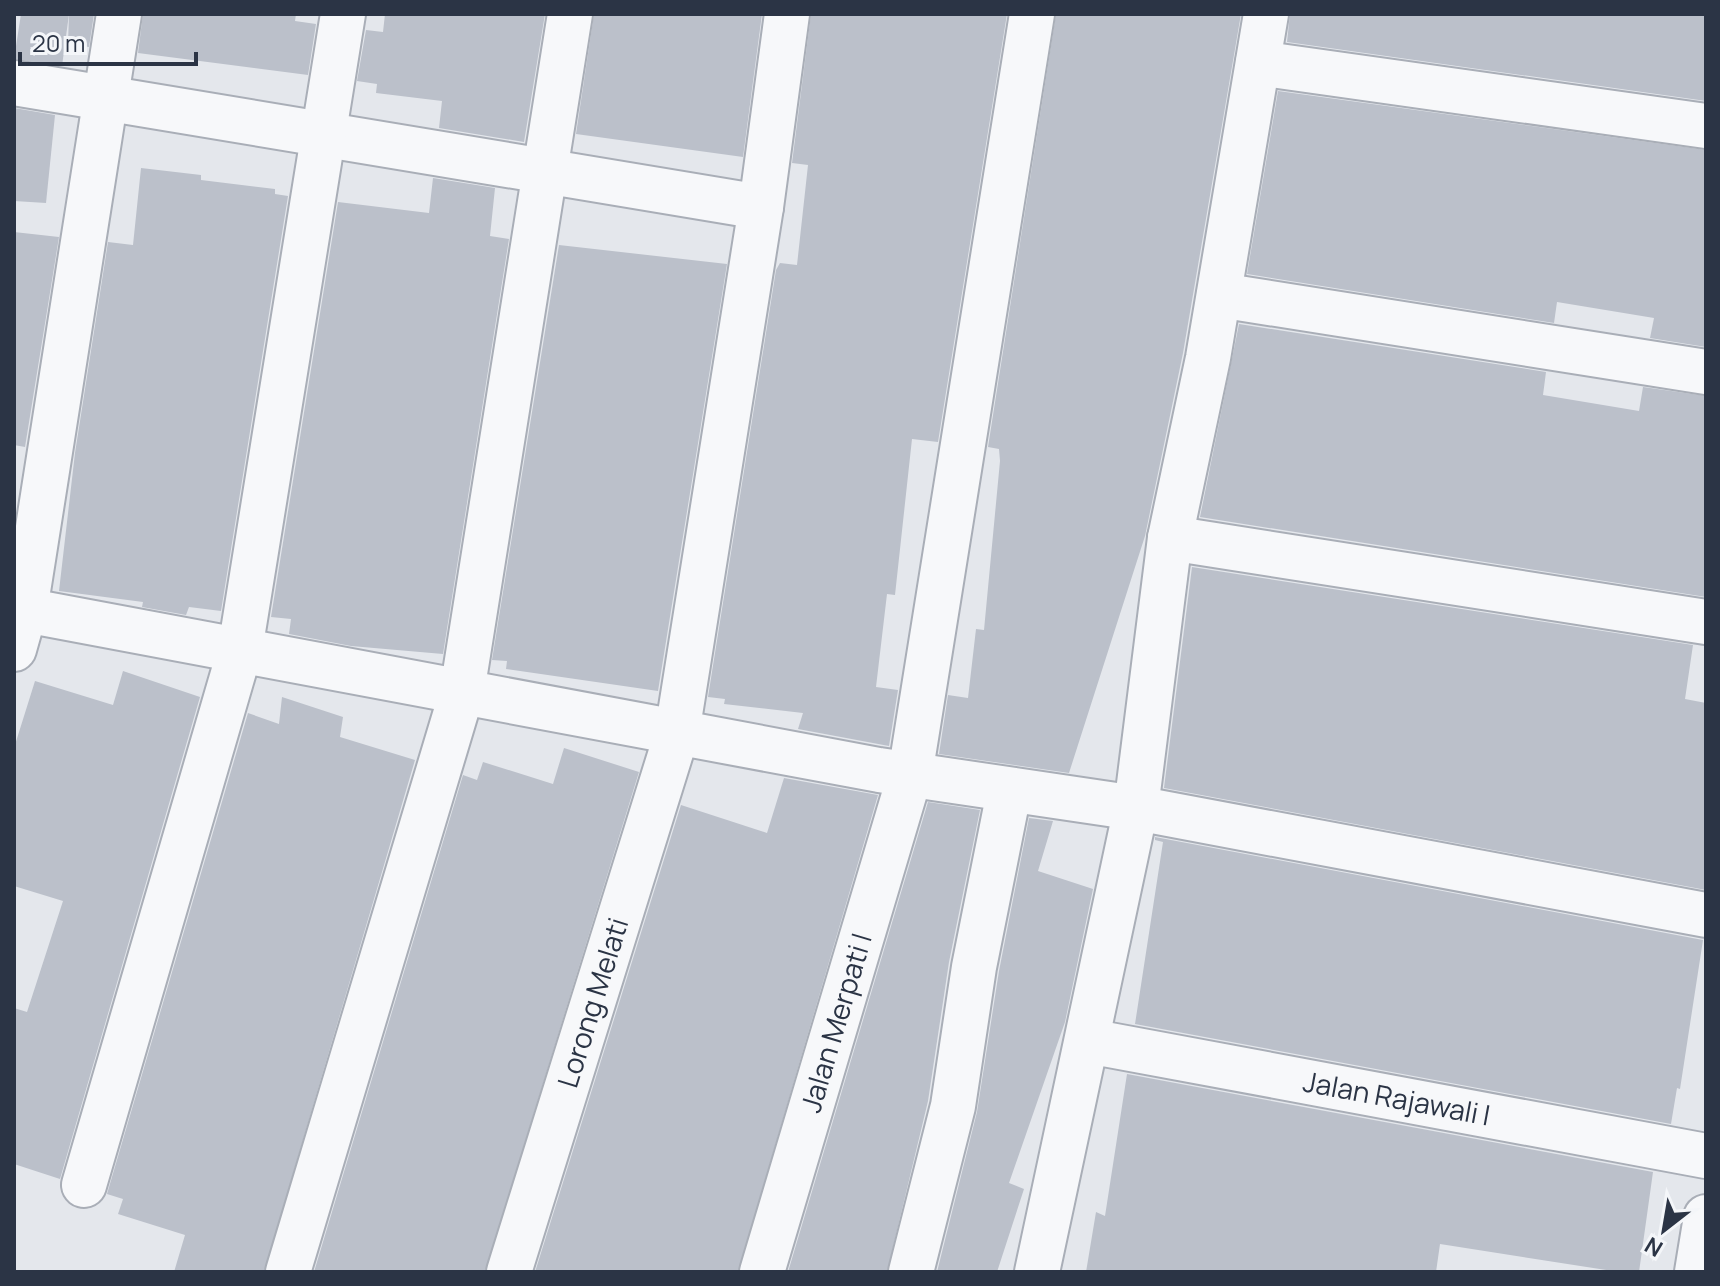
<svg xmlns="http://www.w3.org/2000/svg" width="1720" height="1286" font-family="Manrope,sans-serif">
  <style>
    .building { fill: #bbc0ca }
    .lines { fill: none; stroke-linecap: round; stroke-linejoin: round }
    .minor-casing { stroke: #a9aeb7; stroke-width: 48 }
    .minor { stroke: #f7f8fa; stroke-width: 44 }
    .labels { text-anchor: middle; stroke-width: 8; stroke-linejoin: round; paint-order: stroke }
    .street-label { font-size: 28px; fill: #2b3445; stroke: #f4f6f9 }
  </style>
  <rect width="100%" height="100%" fill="#e4e7ec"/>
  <g class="building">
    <polygon points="21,14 69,14 62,66 14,59"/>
    <polygon points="69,14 94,14 89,47 68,44"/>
    <polygon points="143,14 296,14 295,21 316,24 308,75 138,53"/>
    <polygon points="385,14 545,14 524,142 439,128 442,101 376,93 377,84 357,81 366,30 383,32"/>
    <polygon points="594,14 762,14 743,157 576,134"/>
    <polygon points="811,14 1007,14 938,442 912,439 895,595 887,594 876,687 898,690 889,746 798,729 803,713 724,704 725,699 708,697 776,270 780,263 797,265 808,165 792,163"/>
    <polygon points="1056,14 1241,14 1183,353 1145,536 1069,773 939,754 948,695 968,698 976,629 984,630 1000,461 999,449 988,447"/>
    <polygon points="1290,14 1706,14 1706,101 1287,42"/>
    <polygon points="1278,91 1706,150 1706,347 1650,338 1654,318 1557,302 1554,323 1247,274"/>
    <polygon points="14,108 55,115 46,203 14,201"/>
    <polygon points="141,168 201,175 201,180 275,189 275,194 288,196 221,611 189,607 186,615 142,607 143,602 59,591 75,453 108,242 133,245"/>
    <polygon points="433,178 495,188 490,236 509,239 443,654 351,646 289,634 291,619 271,617 338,202 429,213"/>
    <polygon points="14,232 59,237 25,447 14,445"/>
    <polygon points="559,245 727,264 658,691 506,669 507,661 492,660"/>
    <polygon points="1239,324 1546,372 1543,395 1639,411 1643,387 1706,396 1706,597 1200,517"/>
    <polygon points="1192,567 1693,645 1685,699 1706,703 1706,890 1164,788"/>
    <polygon points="123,671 200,697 60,1179 14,1164 14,1008 27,1012 63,901 14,886 14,748 35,681 113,705"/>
    <polygon points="282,697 343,717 340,737 415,760 264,1272 174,1272 185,1235 118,1214 123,1199 107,1194 248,713 279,724"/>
    <polygon points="564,748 639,772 485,1272 314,1272 463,775 477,780 483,762 553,784"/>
    <polygon points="784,778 878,795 738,1272 535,1272 681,805 767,833"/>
    <polygon points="928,802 980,810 949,962 928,1101 887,1272 788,1272"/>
    <polygon points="1029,818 1053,821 1038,871 1093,889 1065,1022 1009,1183 1024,1189 997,1272 937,1272 977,1112 999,971"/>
    <polygon points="1155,837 1703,940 1680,1089 1677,1088 1671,1124 1135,1024 1163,842 1155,840"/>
    <polygon points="1127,1074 1653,1172 1639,1272 1619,1272 1440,1244 1436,1272 1086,1272 1096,1212 1105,1216"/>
  </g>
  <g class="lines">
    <defs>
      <g id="minor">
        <polyline points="1258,63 1706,126"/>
        <polyline points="14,83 761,207"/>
        <polyline points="1219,295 1706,372"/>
        <polyline points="1170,538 1706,622"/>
        <polyline points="14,608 879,770 1136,808 1706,915"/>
        <polyline points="14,649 25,610 119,14"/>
        <path id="s1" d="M1088 1041 1706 1156"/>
        <polyline points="84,1185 240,650 343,14"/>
        <polyline points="288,1272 462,692 570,14"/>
        <path id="s2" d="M509 1272 677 733 761 207 787 14"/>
        <path id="s3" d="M762 1272 910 775 1032 14"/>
        <polyline points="911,1272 953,1106 974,967 1009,792"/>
        <polyline points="1037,1272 1136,808 1170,538 1208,358 1266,14"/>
        <polyline points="1697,1272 1706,1217"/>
      </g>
    </defs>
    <use href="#minor" class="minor-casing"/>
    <use href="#minor" class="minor"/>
  </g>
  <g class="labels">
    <g class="street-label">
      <text dy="10" stroke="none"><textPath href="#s2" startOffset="282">Lorong Melati</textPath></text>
      <text dy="10" stroke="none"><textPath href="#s3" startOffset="260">Jalan Merpati I</textPath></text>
      <text dy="10" stroke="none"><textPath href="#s1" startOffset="314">Jalan Rajawali I</textPath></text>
    </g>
  </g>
  <rect width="1720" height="1286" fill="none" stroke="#2b3445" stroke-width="32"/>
  <g transform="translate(1664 1230) rotate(211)" stroke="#f4f6f9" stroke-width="6" paint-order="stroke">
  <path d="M0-6L14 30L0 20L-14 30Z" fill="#2b3445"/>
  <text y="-12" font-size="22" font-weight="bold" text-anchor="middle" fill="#2b3445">N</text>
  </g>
  <path d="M20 52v12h176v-12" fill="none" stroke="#2b3445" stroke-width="4"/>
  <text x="32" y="52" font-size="24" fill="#2b3445" stroke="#f4f6f9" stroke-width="6" paint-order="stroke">20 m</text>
</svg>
